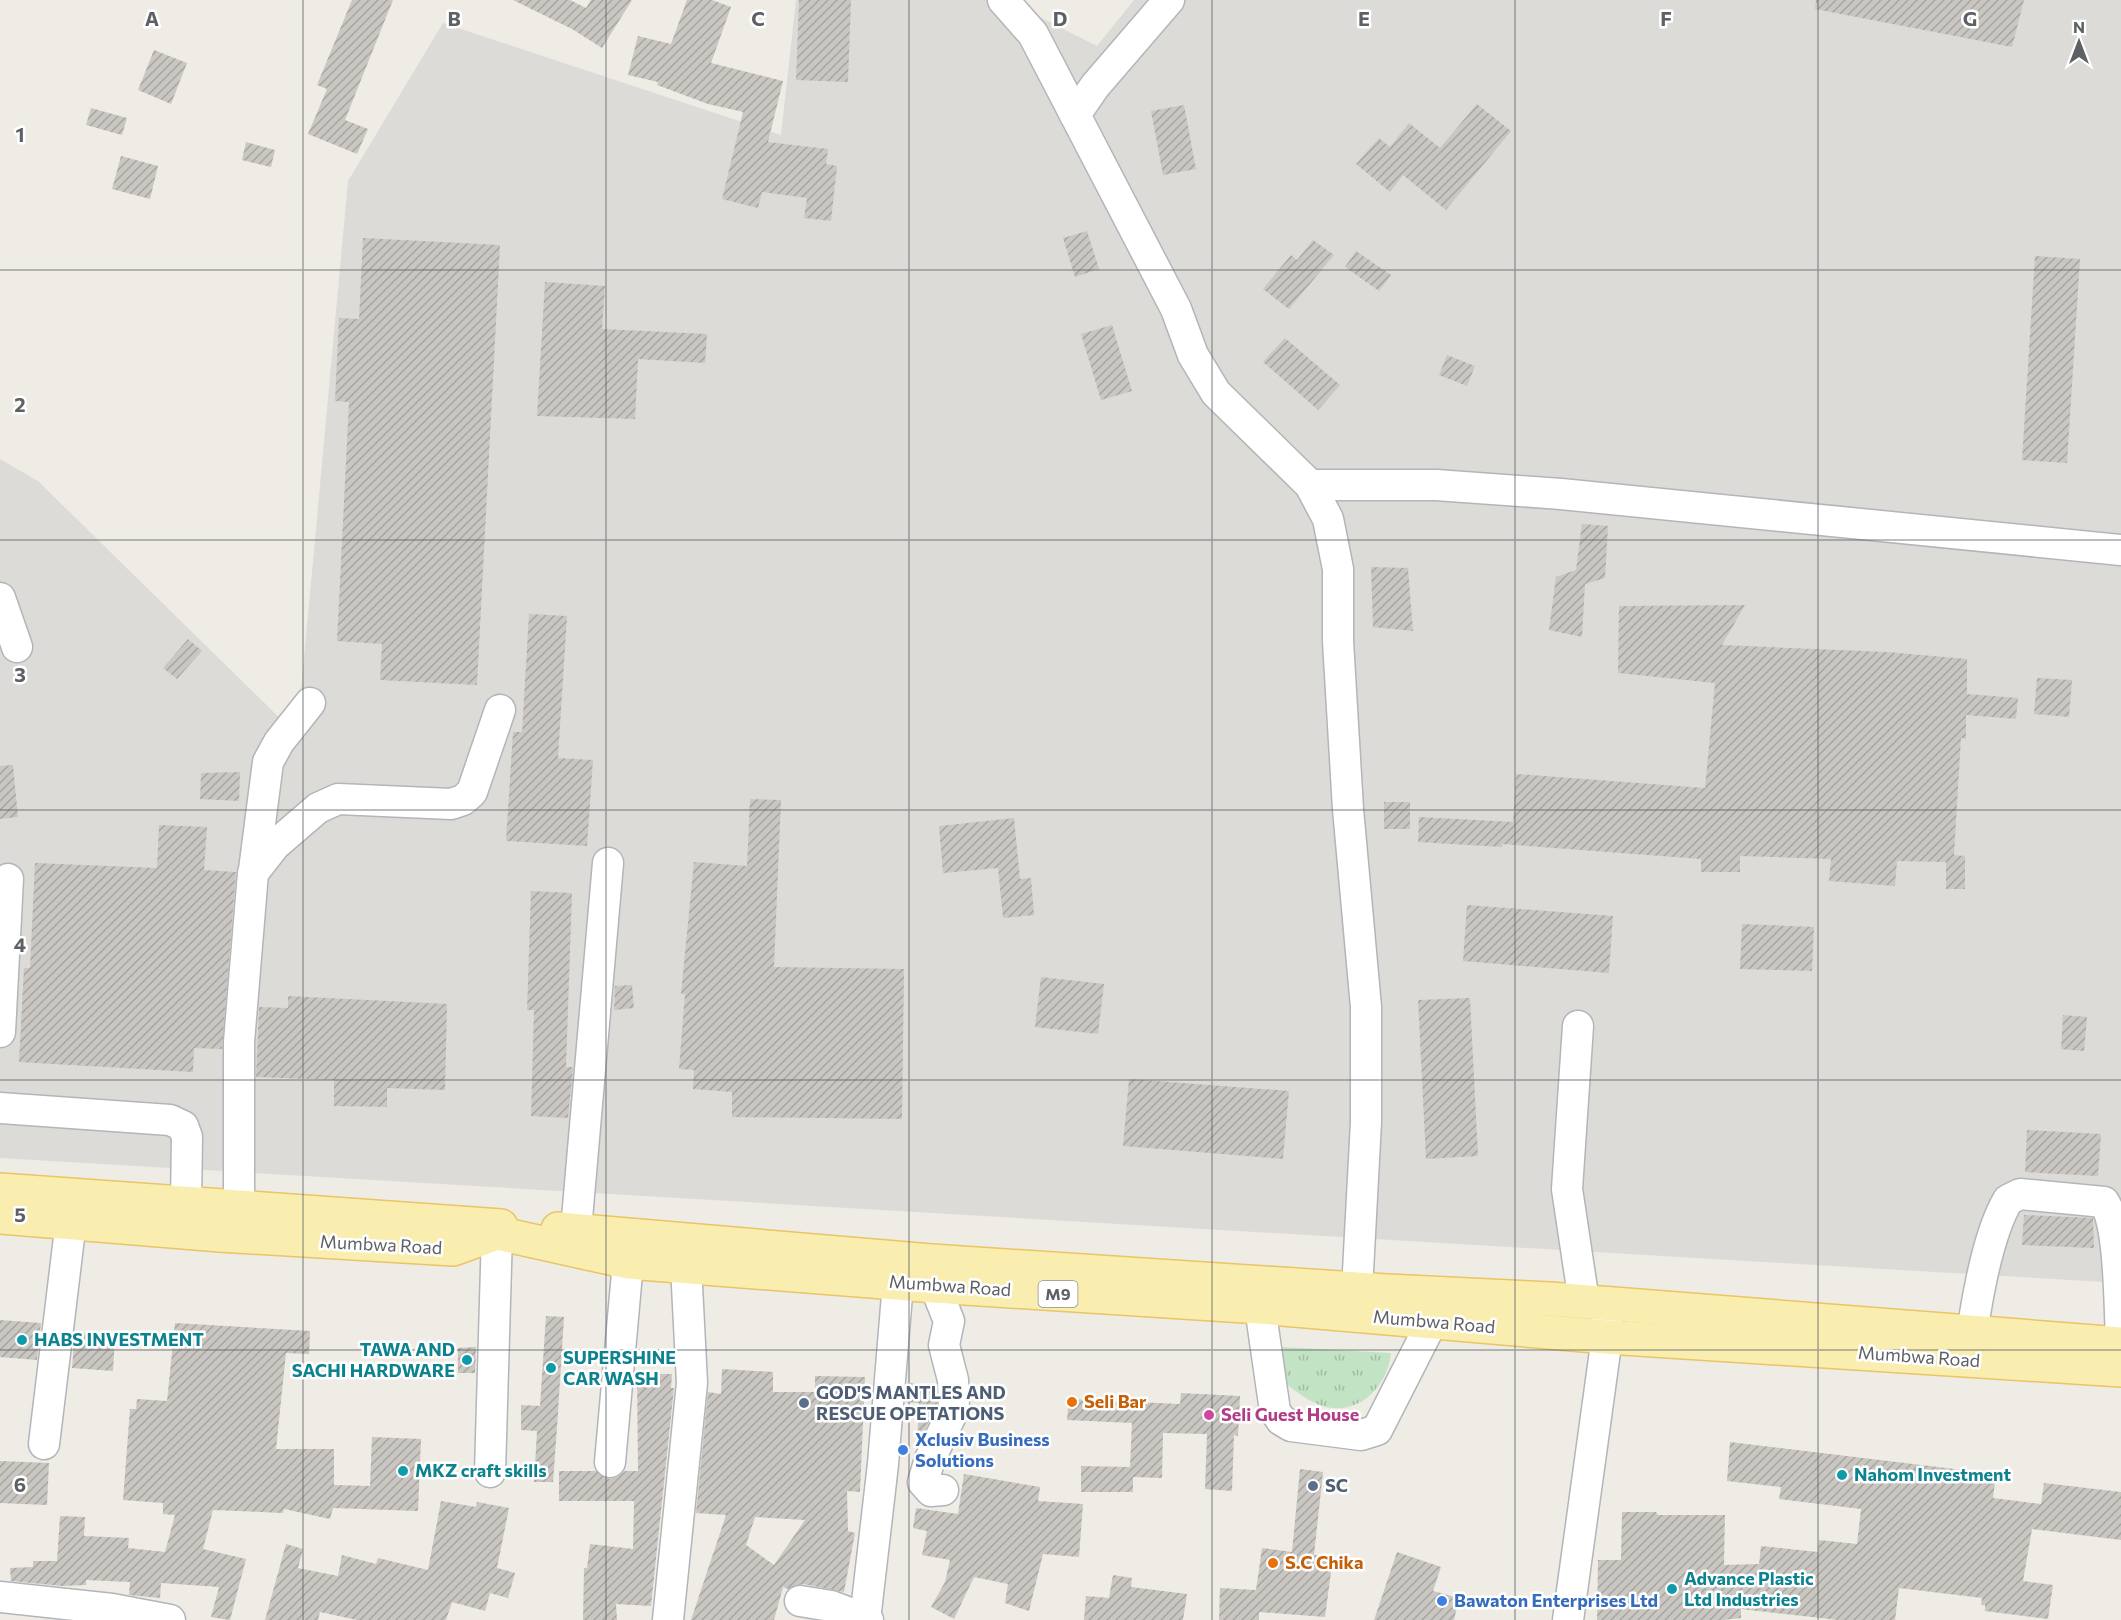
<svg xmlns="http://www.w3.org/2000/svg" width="2121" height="1620" font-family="Commissioner,sans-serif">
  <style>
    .industrial { fill: #dddbd7 }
    .park { fill: url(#park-tufts) }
    .building { fill: url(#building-hatch); fill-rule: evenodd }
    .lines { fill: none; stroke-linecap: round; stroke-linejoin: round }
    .minor-casing { stroke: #b2b5b9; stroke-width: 33 }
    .major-casing { stroke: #e8c565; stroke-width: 36 }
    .minor { stroke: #fff; stroke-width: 30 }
    .major { stroke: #f9eeaf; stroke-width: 33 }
    .grid { fill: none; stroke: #5d6064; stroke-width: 1.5; stroke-opacity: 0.55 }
    .culture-dot { fill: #0f9aa8; stroke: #fff; stroke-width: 2 }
    .food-dot { fill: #e8710a; stroke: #fff; stroke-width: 2 }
    .service-dot { fill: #5c6f8a; stroke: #fff; stroke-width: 2 }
    .hotel-dot { fill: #d1479c; stroke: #fff; stroke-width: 2 }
    .shop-dot { fill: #3f7fe0; stroke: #fff; stroke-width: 2 }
    .labels { text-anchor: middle; stroke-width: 5; stroke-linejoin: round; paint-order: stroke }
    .shield { fill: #fff; stroke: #8e9092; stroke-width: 1.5 }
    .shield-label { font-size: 16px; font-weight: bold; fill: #5d6064 }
    .street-label { font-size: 18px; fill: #5d6064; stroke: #fff }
    .culture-label { font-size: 18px; font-weight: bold; fill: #0d838f; stroke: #fff; text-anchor: start }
    .service-label { font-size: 18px; font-weight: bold; fill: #4e5e75; stroke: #fff; text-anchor: start }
    .food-label { font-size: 18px; font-weight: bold; fill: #c56008; stroke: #fff; text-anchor: start }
    .hotel-label { font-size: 18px; font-weight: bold; fill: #b23c85; stroke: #fff; text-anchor: start }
    .shop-label { font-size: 18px; font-weight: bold; fill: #366cbe; stroke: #fff; text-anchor: start }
    .grid-label { font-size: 20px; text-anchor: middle; font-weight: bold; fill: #5d6064; stroke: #fff; stroke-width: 5; stroke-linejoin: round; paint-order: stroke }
  </style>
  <defs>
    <pattern id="park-tufts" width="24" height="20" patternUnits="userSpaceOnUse" patternTransform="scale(1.5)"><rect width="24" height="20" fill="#c3e4c4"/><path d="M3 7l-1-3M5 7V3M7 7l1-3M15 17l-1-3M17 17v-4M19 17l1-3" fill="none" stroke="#a2bca3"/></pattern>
    <pattern id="building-hatch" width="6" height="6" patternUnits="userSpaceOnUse" patternTransform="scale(1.5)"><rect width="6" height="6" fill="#cac7c2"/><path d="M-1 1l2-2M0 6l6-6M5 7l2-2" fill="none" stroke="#a7a5a1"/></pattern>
  </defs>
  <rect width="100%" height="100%" fill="#eeece5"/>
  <polygon class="industrial" points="796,0 1006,0 1097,46 1134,0 2121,0 2121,1283 0,1158 0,459 38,481 297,735 348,181 443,23 781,135"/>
  <path class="park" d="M1281 1347 1391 1353C1388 1383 1364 1411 1333 1408 1315 1407 1297 1392 1283 1382L1278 1363Z"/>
  <g class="building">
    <polygon points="352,0 393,0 345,120 368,129 357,154 308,134 327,89 317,85"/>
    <polygon points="513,0 570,0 586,8 591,0 632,0 602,48 572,29"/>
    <polygon points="687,0 712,0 731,7 711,63 783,81 768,142 828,149 826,164 837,166 831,221 804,218 807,198 762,192 758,208 722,199 743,112 708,104 657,85 658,82 628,75 638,36 671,44"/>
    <polygon points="799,0 851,0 848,82 796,80"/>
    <polygon points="1816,0 2024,0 2012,47 1815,9"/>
    <polygon points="154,50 187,63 171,104 138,90"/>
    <polygon points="1477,104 1511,131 1446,210 1403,175 1390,192 1356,164 1379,138 1390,147 1409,123 1440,148"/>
    <polygon points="1184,105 1196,169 1163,175 1151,111"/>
    <polygon points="91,108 127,118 122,135 86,125"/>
    <polygon points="246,142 275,150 271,167 242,160"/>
    <polygon points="121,156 158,166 150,199 112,189"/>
    <polygon points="1087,231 1099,269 1075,277 1063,238"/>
    <polygon points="363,238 500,245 477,685 380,680 382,644 337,641 349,402 335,401 339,318 359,319"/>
    <polygon points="1313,240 1334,255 1289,309 1263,289 1291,255 1297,260"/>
    <polygon points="1356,251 1391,275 1379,291 1345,267"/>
    <polygon points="2035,256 2080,259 2067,463 2022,460"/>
    <polygon points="545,282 605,286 602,329 707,334 705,363 638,359 635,419 537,416"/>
    <polygon points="1112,325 1132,391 1101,400 1081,334"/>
    <polygon points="1285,338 1340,385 1318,410 1263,362"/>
    <polygon points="1447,355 1475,366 1467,386 1439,375"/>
    <polygon points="1582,524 1608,526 1605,578 1585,584 1582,637 1549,630 1556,577 1576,570"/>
    <polygon points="1371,567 1408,568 1413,631 1373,627"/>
    <polygon points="1745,605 1722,645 1887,652 1967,659 1967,694 2018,698 2016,719 1966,715 1966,739 1961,738 1954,855 1965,856 1965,889 1946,889 1946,862 1897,861 1895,886 1829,881 1831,859 1740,856 1740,872 1701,872 1701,859 1502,844 1502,847 1418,842 1419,817 1513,822 1516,774 1705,788 1715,683 1618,673 1619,606"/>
    <polygon points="529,614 567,616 558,758 593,760 587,846 506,841 513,732 522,732"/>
    <polygon points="188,639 202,651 177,679 163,668"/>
    <polygon points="2037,678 2072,680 2069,717 2034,714"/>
    <polygon points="13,765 18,817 0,819 0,766"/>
    <polygon points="240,772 239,801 200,799 201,773"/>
    <polygon points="750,799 781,800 774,967 904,969 902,1119 732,1117 732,1092 693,1089 694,1070 679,1069 685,994 681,994 694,862 747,866"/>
    <rect x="1384" y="802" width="26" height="27"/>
    <polygon points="1014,818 1020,879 1031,878 1034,915 1003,918 998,868 943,873 939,826"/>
    <polygon points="159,825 207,827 204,870 236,872 222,1049 194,1048 193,1072 19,1062 24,968 30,968 35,863 157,868"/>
    <polygon points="531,891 572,893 566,1067 573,1067 568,1118 531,1116 534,1010 527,1010"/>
    <polygon points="1467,905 1613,916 1609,973 1463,961"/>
    <polygon points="1742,924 1814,927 1812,971 1740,969"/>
    <polygon points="1041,977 1104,984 1098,1034 1035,1027"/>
    <polygon points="632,985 634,1008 614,1010 615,986"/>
    <polygon points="288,996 447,1004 445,1090 387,1088 387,1107 334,1106 334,1080 256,1077 259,1007 288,1008"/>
    <polygon points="1470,998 1478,1156 1426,1159 1418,1000"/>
    <polygon points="2063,1015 2087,1017 2084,1051 2061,1049"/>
    <polygon points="1129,1079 1289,1091 1283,1159 1123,1146"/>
    <polygon points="2027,1130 2101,1134 2098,1176 2025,1172"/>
    <polygon points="2024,1215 2093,1218 2094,1248 2022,1245"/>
    <polygon points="546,1316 564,1317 557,1428 553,1482 534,1482 537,1431 521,1430 521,1405 540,1406"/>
    <polygon points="0,1320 41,1323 37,1360 0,1357"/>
    <polygon points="175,1323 310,1331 309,1354 286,1353 276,1449 334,1449 334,1485 370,1486 372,1437 421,1439 418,1511 333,1508 330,1519 284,1509 283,1513 213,1510 203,1549 246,1559 230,1620 211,1617 219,1587 161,1583 160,1598 129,1595 130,1582 86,1580 86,1585 62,1586 11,1581 10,1568 33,1567 33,1561 57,1561 60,1516 85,1517 84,1536 129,1538 128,1548 165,1552 175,1515 163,1514 163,1503 123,1500 130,1409 136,1409 137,1399 167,1401"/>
    <polygon points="75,1332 115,1335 113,1371 72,1368"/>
    <polygon points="476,1347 475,1373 458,1373 458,1348"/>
    <path d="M722 1369 773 1372V1392H815V1376L865 1377 860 1492 847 1491 848 1531 855 1533 844 1592 803 1584 788 1589 783 1587 774 1620H691L726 1515 696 1513 708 1392 721 1394ZM755 1517 805 1520 774 1565 746 1545Z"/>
    <polygon points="637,1374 672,1374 671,1388 674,1388 651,1606 616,1604 617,1620 583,1620 584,1568 587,1568 590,1544 633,1549 634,1501 559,1501 559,1471 596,1471 609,1479 618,1477 625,1471 638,1471"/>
    <polygon points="907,1383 936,1385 937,1405 920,1441 917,1441 919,1403 905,1402"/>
    <polygon points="1181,1393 1240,1396 1238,1436 1234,1435 1232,1491 1205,1489 1207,1434 1163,1433 1162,1478 1133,1477 1133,1492 1081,1492 1081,1466 1130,1467 1132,1423 1067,1420 1069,1399 1180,1404"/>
    <polygon points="1730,1442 1996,1474 1993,1498 2041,1504 2044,1483 2121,1492 2121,1540 2032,1529 2023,1581 2053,1585 2048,1619 1985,1611 1985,1605 1981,1605 1982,1598 1899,1588 1895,1620 1838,1620 1741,1609 1741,1618 1723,1620 1597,1620 1598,1560 1621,1560 1622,1512 1656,1512 1658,1515 1725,1515 1724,1565 1759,1564 1761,1546 1818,1552 1819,1540 1857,1544 1861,1509 1779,1499 1781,1487 1727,1481"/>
    <polygon points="0,1461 49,1463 47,1505 0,1503"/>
    <polygon points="1300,1469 1323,1472 1314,1555 1333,1557 1325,1617 1259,1612 1259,1620 1219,1620 1220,1588 1256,1590 1262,1548 1292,1552"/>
    <polygon points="964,1474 1040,1487 1038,1501 1083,1504 1079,1557 1043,1554 1029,1611 1005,1603 1008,1584 974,1577 954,1619 931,1607 945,1582 950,1560 922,1555 927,1531 913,1528 916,1508 958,1514"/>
    <polygon points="441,1501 476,1507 477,1502 509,1508 497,1568 515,1573 508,1598 490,1593 485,1611 452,1602 446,1620 357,1620 320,1612 318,1620 265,1620 286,1544 303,1549 298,1568 338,1576 342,1555 376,1564 378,1558 428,1570"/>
    <polygon points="1397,1552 1441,1567 1433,1591 1459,1598 1454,1620 1374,1620"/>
    <polygon points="1113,1575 1132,1578 1131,1587 1187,1594 1183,1620 1084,1620 1086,1596 1109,1598"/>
  </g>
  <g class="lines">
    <defs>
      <g id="minor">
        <polyline points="1003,0 1033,34 1176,309 1193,355 1216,393 1310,485 1328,519 1338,569 1338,641 1348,809 1366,1007 1366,1122 1357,1290"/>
        <polyline points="1075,115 1095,86 1169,0"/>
        <polyline points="1310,485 1436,485 1561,494 2121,550"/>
        <polyline points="0,598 17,647"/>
        <polyline points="254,870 268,762 279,742 310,703"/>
        <polyline points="1578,1026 1567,1189 1584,1302"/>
        <polyline points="0,1032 8,879"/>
        <polyline points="0,1108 170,1120 183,1126 187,1137 186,1204"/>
        <polyline points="239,1207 239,1042 253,873 275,845 318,808 338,799 451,804 463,800 472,792 500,710"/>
        <polyline points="576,1230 608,863"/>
        <polyline points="935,1286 949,1321 944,1345 953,1380 954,1409 930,1459 923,1482 931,1491 943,1490"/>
        <polyline points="1260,1307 1275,1411 1281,1420 1291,1426 1361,1435 1377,1430 1432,1322"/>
        <path d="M1969 1357C1974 1314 1986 1237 2008 1200L2020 1194 2104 1202C2120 1225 2119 1306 2121 1337"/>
        <polyline points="44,1444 71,1221"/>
        <polyline points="610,1462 628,1262"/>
        <polyline points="490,1472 497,1233"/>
        <polyline points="0,1597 112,1609 170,1620"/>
        <polyline points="800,1601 831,1606 868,1620"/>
        <polyline points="668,1620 692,1383 686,1266"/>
        <polyline points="865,1620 883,1464 898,1283"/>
        <polyline points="1568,1620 1607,1337 1607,1314"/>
      </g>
      <g id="major">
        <polyline points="0,1190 501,1226"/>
        <polyline points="0,1217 220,1235 453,1249 497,1233 628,1262 935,1286 1260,1307 1607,1337 2121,1370"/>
        <polyline points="558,1229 931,1261 1387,1291 1550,1299 2121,1344"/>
      </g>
    </defs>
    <use href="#minor" class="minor-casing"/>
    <use href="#major" class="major-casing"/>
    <use href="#minor" class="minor"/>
    <use href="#major" class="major"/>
  </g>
  <path class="grid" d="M303 0V1620M606 0V1620M909 0V1620M1212 0V1620M1515 0V1620M1818 0V1620M0 270H2121M0 540H2121M0 810H2121M0 1080H2121M0 1350H2121"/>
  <g class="culture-dot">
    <circle cx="22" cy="1340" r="6"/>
    <circle cx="467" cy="1360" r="6"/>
    <circle cx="551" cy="1368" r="6"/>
    <circle cx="403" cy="1471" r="6"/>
    <circle cx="1842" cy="1475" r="6"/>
    <circle cx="1672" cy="1589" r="6"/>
  </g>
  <g class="food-dot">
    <circle cx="1072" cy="1402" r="6"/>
    <circle cx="1273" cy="1563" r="6"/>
  </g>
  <g class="service-dot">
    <circle cx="804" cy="1403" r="6"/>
    <circle cx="1313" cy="1486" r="6"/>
  </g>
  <circle class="hotel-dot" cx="1209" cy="1415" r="6"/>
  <g class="shop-dot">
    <circle cx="903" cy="1450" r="6"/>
    <circle cx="1442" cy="1601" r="6"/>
  </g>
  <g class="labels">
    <rect class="shield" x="1038.5" y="1281" width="39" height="26" rx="4.5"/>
    <g class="shield-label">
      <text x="1058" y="1300">M9</text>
    </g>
    <g class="street-label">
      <text transform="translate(381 1245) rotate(3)" y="6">Mumbwa Road</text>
      <text transform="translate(950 1286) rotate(4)" y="6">Mumbwa Road</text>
      <text transform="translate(1434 1322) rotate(5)" y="6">Mumbwa Road</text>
      <text transform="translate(1919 1357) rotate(4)" y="6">Mumbwa Road</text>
    </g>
    <g class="culture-label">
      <text x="34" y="1346">HABS INVESTMENT</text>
      <text x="455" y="1356" text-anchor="end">TAWA AND<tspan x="455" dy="21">SACHI HARDWARE</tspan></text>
      <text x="563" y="1364">SUPERSHINE<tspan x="563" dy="21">CAR WASH</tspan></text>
      <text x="415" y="1477">MKZ craft skills</text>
      <text x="1854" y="1481">Nahom Investment</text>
      <text x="1684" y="1585">Advance Plastic<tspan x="1684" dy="21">Ltd Industries</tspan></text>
    </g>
    <g class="service-label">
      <text x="816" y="1399">GOD'S MANTLES AND<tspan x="816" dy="21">RESCUE OPETATIONS</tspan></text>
      <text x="1325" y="1492">SC</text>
    </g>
    <g class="food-label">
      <text x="1084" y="1408">Seli Bar</text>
      <text x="1285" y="1569">S.C Chika</text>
    </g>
    <g class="hotel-label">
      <text x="1221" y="1421">Seli Guest House</text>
    </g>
    <g class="shop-label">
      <text x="915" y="1446">Xclusiv Business<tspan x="915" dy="21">Solutions</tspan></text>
      <text x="1454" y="1607">Bawaton Enterprises Ltd</text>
    </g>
  </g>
  <g class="grid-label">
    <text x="152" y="26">A</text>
    <text x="454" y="26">B</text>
    <text x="758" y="26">C</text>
    <text x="1060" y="26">D</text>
    <text x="1364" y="26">E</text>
    <text x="1666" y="26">F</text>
    <text x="1970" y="26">G</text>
    <text x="20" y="142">1</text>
    <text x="20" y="412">2</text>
    <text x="20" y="682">3</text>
    <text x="20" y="952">4</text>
    <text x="20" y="1222">5</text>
    <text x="20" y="1492">6</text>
  </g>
  <g transform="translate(2079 42)" stroke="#ffffff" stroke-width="4.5" paint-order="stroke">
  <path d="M0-4.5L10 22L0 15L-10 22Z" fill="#5d6064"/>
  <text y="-9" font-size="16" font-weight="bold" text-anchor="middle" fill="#5d6064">N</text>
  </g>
</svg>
